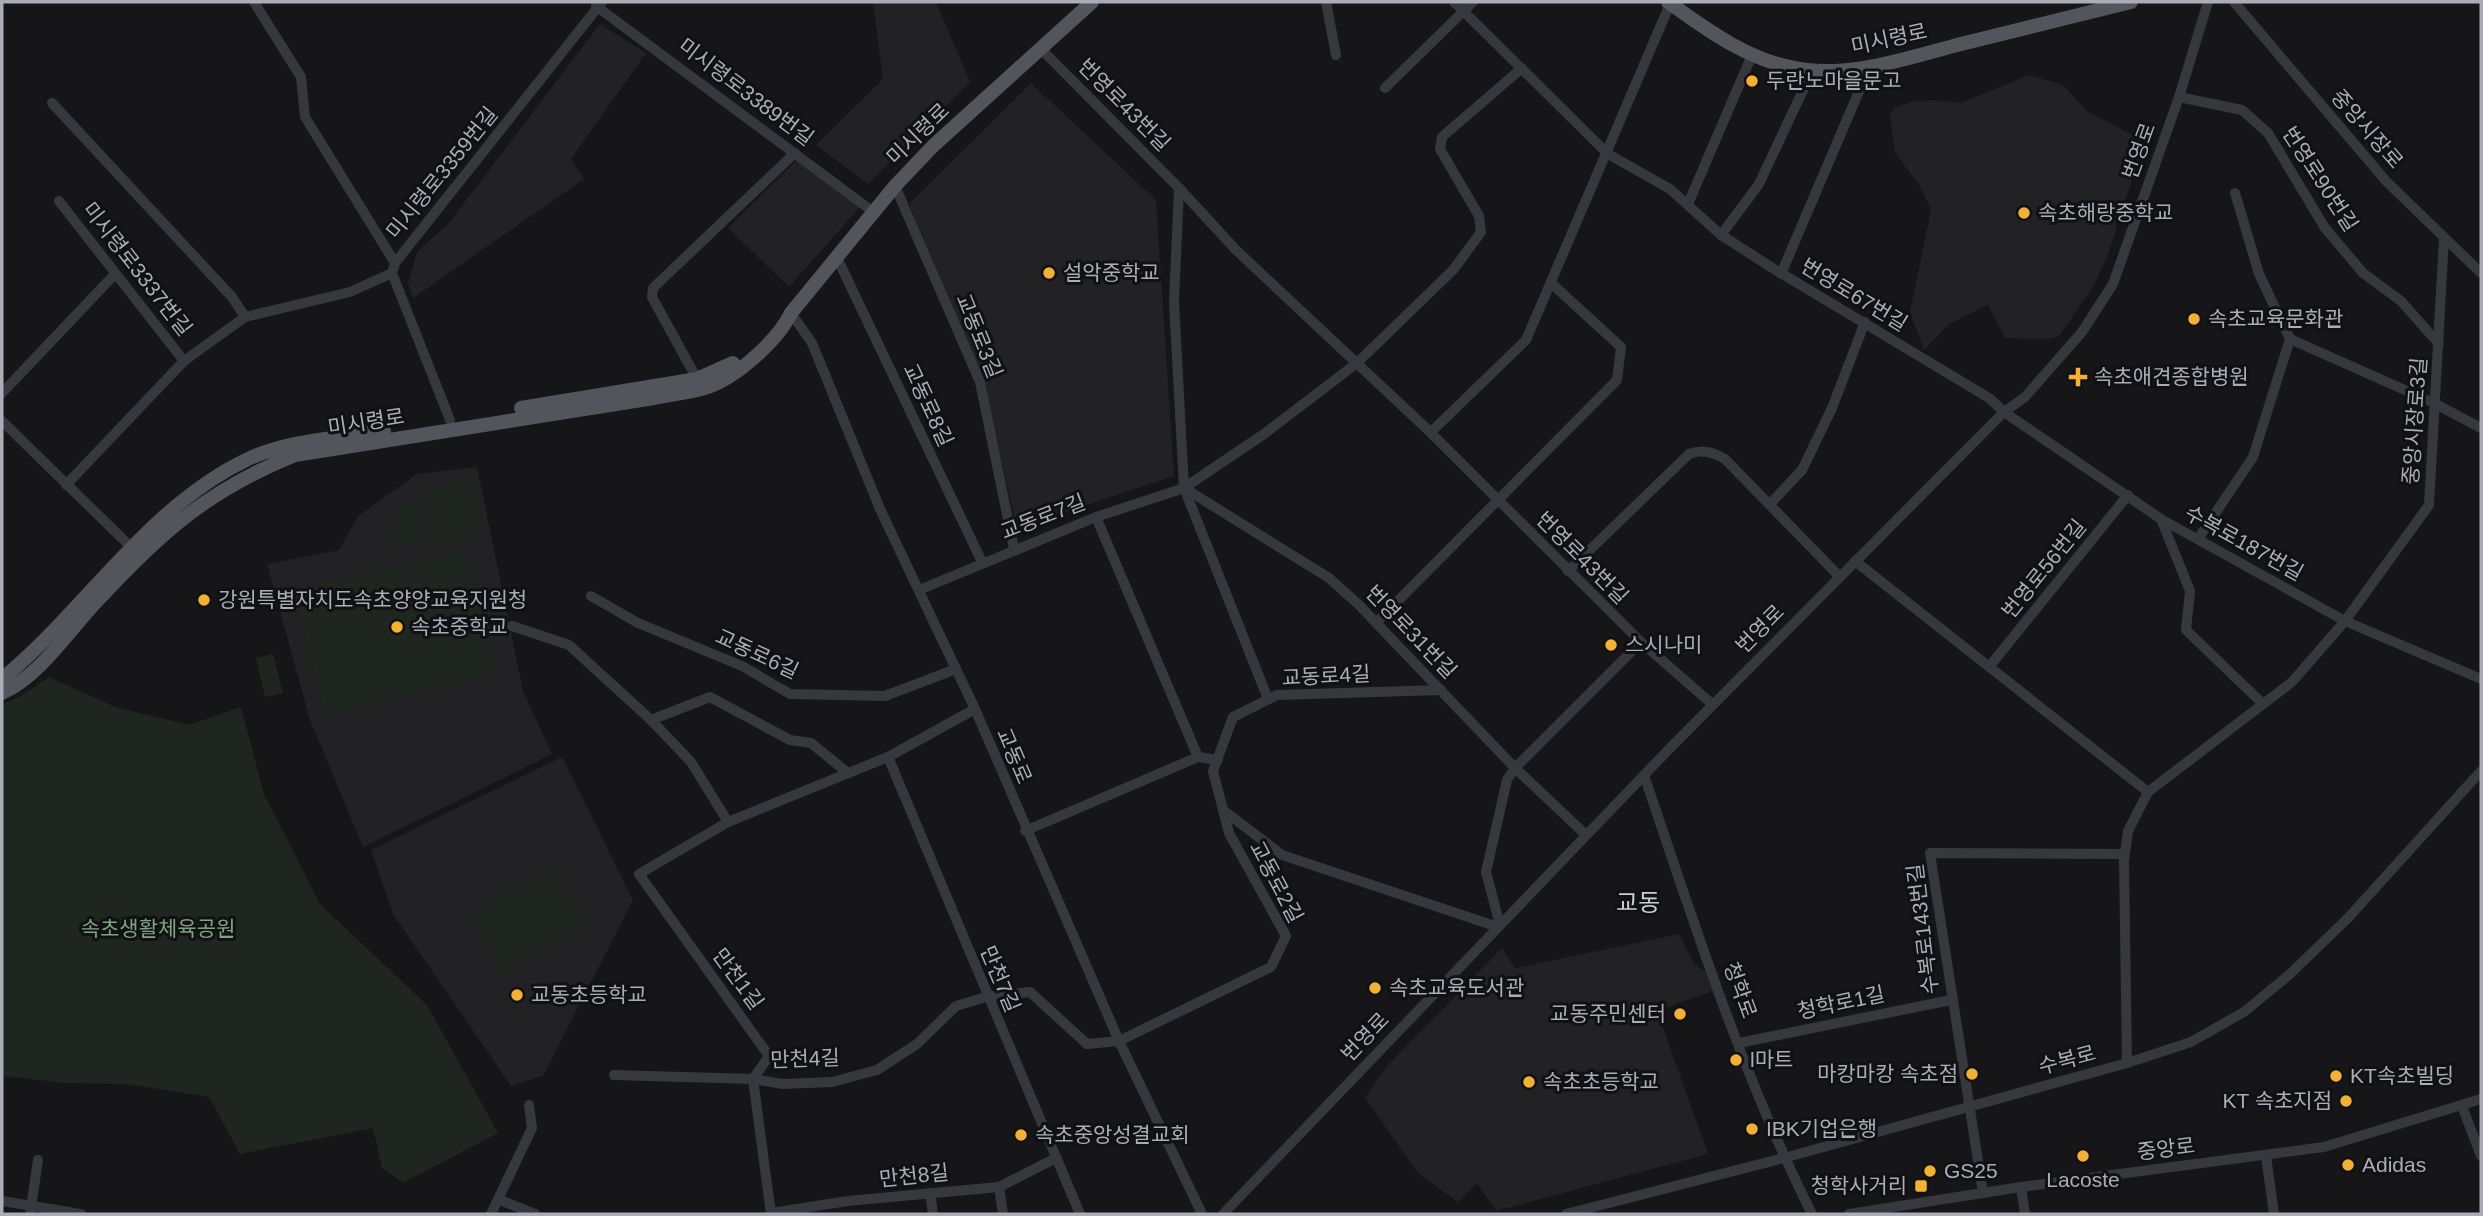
<svg xmlns="http://www.w3.org/2000/svg" width="2483" height="1216" font-family="Helvetica,'Noto Sans KR',sans-serif">
  <style>
    .built { fill: #222225 }
    .green { fill: #1e261f }
    .lines { fill: none; stroke-linecap: round; stroke-linejoin: round }
    .minor { stroke: #37383d; stroke-width: 10 }
    .major { stroke: #53555c; stroke-width: 14 }
    .poi-dot { fill: #f2b134; stroke: #111113; stroke-width: 2.5 }
    .labels { text-anchor: middle; stroke-width: 6; stroke-linejoin: round; paint-order: stroke }
    .street-label { font-size: 21px; fill: #a8adb8; stroke: #111113 }
    .poi-label { font-size: 21px; fill: #a8adb8; stroke: #111113; text-anchor: start }
    .park-label { font-size: 21px; fill: #7fa381; stroke: #111113 }
    .quarter-label { font-size: 24px; fill: #c9ccd4; stroke: #111113 }
  </style>
  <rect width="100%" height="100%" fill="#161618"/>
  <g class="built">
    <polygon points="873,2 936,2 970,82 868,184 816,145 883,79"/>
    <polygon points="600,24 646,53 571,159 584,179 413,298 408,283 417,252 448,224"/>
    <polygon points="2029,75 2063,85 2087,111 2145,142 2125,201 2115,217 2116,231 2107,257 2093,287 2059,336 2050,339 2005,338 1988,305 1949,324 1924,350 1910,312 1931,210 1920,186 1895,153 1890,117 1894,108 1910,102 1933,100 1961,103"/>
    <polygon points="1031,83 1156,200 1174,476 1017,528 981,373 909,204"/>
    <polygon points="797,160 860,207 789,287 728,228"/>
    <polygon points="477,467 523,691 552,754 363,847 310,720 267,564 339,550 358,516 417,474"/>
    <polygon points="562,757 633,900 543,1076 511,1086 393,914 371,850"/>
    <polygon points="1679,934 1694,964 1707,973 1713,991 1657,1011 1708,1154 1496,1211 1477,1183 1458,1202 1418,1173 1365,1098 1386,1067 1502,948 1515,968"/>
  </g>
  <g class="green">
    <polygon points="472,479 478,506 430,516 425,490"/>
    <polygon points="420,501 428,543 403,548 395,506"/>
    <polygon points="478,508 484,535 437,545 431,519"/>
    <polygon points="391,520 396,544 383,547 378,523"/>
    <polygon points="465,550 496,674 325,716 294,592"/>
    <polygon points="273,654 283,693 265,697 256,658"/>
    <polygon points="49,677 115,707 189,725 241,707 264,794 320,904 427,1005 498,1133 403,1183 382,1168 373,1128 240,1154 209,1097 127,1084 66,1083 2,1076 2,704 18,698"/>
    <polygon points="553,865 588,927 502,974 468,912"/>
  </g>
  <g class="lines">
    <g class="minor">
      <polyline points="254,2 301,77 305,117 395,263"/>
      <polyline points="1326,2 1336,55"/>
      <polyline points="1454,2 1608,154 1670,189 1721,235 1774,269 1989,398 2004,412 2161,519 2345,621 2481,679"/>
      <polyline points="2234,2 2386,181 2481,273"/>
      <polyline points="596,6 872,211"/>
      <polyline points="1042,50 1179,188 1236,250 1427,429 1641,642 1712,704"/>
      <polyline points="1385,88 1473,2"/>
      <polyline points="2179,97 2242,110 2268,133 2325,228 2363,273 2401,301 2439,344"/>
      <polyline points="52,103 232,297 245,317"/>
      <polyline points="895,186 980,382 1014,549"/>
      <polyline points="1179,188 1174,302 1184,488 1268,699"/>
      <polyline points="2235,193 2259,274 2290,339 2434,403 2481,428"/>
      <polyline points="59,201 184,361"/>
      <polyline points="1688,204 1752,55"/>
      <polyline points="1721,235 1759,184 1805,86"/>
      <polyline points="840,264 982,562"/>
      <polyline points="1781,274 1863,82"/>
      <polyline points="791,313 812,343 880,509 975,709 1119,1041 1202,1214"/>
      <polyline points="697,379 652,297 653,288 795,153"/>
      <polyline points="2,393 115,274"/>
      <polyline points="450,420 392,273 395,263 602,2"/>
      <polyline points="2,421 135,551"/>
      <polyline points="1431,432 1526,340 1670,4"/>
      <polyline points="66,485 184,361 245,317 350,292 392,273"/>
      <polyline points="1184,488 1329,578 1359,605 1515,768 1586,835"/>
      <polyline points="1770,504 1802,470 1832,408 1865,322"/>
      <polyline points="1096,517 1198,757 1218,760"/>
      <polyline points="2161,519 2190,591 2186,630 2262,703"/>
      <polyline points="2198,539 2253,457 2290,339"/>
      <polyline points="1855,561 2148,792"/>
      <path d="M1568 571 1689 454C1703 449 1712 452 1725 459L1839 576"/>
      <polyline points="919,590 1096,517 1184,488 1264,434 1357,363 1454,269 1481,232 1479,216 1440,149 1442,137 1522,68"/>
      <polyline points="591,596 638,623 742,666 790,694 885,696 956,669"/>
      <polyline points="1376,623 1617,380 1621,347 1551,283"/>
      <polyline points="512,626 569,645 651,720 691,762 728,822"/>
      <polyline points="1989,667 2128,495"/>
      <polyline points="651,720 710,697 790,740 811,743 848,773"/>
      <polyline points="888,757 1080,1214"/>
      <path d="M1644 775C1694 923 1742 1075 1812 1214"/>
      <polyline points="1223,810 1282,855 1498,927"/>
      <polyline points="1025,831 1198,757"/>
      <polyline points="1500,925 1486,872 1507,780 1515,768 1641,642"/>
      <polyline points="1739,1043 1951,1000"/>
      <polyline points="2127,1063 2124,861 2128,831 2148,792 2292,682 2345,621 2429,505 2444,238"/>
      <polyline points="614,1075 753,1079 783,1084 832,1082 877,1070 917,1044 956,1006 986,997 1030,992 1087,1044 1119,1041 1271,967 1286,936 1229,833 1213,771 1233,717 1277,695 1441,690"/>
      <polyline points="2462,1106 2481,1156"/>
      <polyline points="2266,1156 2274,1214"/>
      <polyline points="999,1187 1003,1214"/>
      <polyline points="2021,1187 2025,1214"/>
      <polyline points="930,1193 933,1214"/>
      <polyline points="1983,1193 1930,853 2125,854"/>
      <polyline points="500,1200 535,1214"/>
      <polyline points="2,1201 81,1214"/>
      <polyline points="771,1213 848,1201 999,1187 1056,1158"/>
      <polyline points="30,1214 38,1160"/>
      <polyline points="491,1214 532,1128 529,1105"/>
      <polyline points="771,1214 753,1079 769,1056 639,874 728,822 888,757 975,709"/>
      <polyline points="1223,1214 1673,745 2004,412 2025,397 2082,332 2113,284 2179,97 2208,2"/>
      <polyline points="1566,1214 1784,1158 2127,1063 2191,1042 2244,1012 2290,974 2348,918 2481,771"/>
      <polyline points="1849,1214 2021,1187 2324,1147 2481,1099"/>
    </g>
    <g class="major">
      <path d="M1668 2C1706 29 1746 59 1794 68 1849 79 1907 58 1961 44 2018 30 2074 16 2131 2"/>
      <polyline points="521,408 697,379 733,363"/>
      <path d="M2 679C86 610 147 507 248 459 289 440 339 438 384 431"/>
      <path d="M2 693C41 675 69 630 98 600 161 532 208 490 295 455L654 398C672 394 691 393 708 387 737 377 778 340 791 313L895 186 933 146 1092 2"/>
    </g>
  </g>
  <g class="poi-dot">
    <circle cx="1752" cy="81" r="7"/>
    <circle cx="2024" cy="213" r="7"/>
    <circle cx="1049" cy="273" r="7"/>
    <circle cx="2194" cy="319" r="7"/>
    <path d="M2074.5 366.5h7v7h7v7h-7v7h-7v-7h-7v-7h7z"/>
    <circle cx="204" cy="600" r="7"/>
    <circle cx="397" cy="627" r="7"/>
    <circle cx="1611" cy="645" r="7"/>
    <circle cx="1375" cy="988" r="7"/>
    <circle cx="517" cy="995" r="7"/>
    <circle cx="1680" cy="1014" r="7"/>
    <circle cx="1736" cy="1060" r="7"/>
    <circle cx="1972" cy="1074" r="7"/>
    <circle cx="2336" cy="1076" r="7"/>
    <circle cx="1529" cy="1082" r="7"/>
    <circle cx="2346" cy="1101" r="7"/>
    <circle cx="1752" cy="1129" r="7"/>
    <circle cx="1021" cy="1135" r="7"/>
    <circle cx="2083" cy="1156" r="7"/>
    <circle cx="2348" cy="1165" r="7"/>
    <circle cx="1930" cy="1171" r="7"/>
    <rect x="1914" y="1179" width="14" height="14" rx="3.5"/>
  </g>
  <g class="labels">
    <g class="street-label">
      <text transform="translate(1889 39) rotate(-12)" y="7">미시령로</text>
      <text transform="translate(746 92) rotate(37)" y="7">미시령로3389번길</text>
      <text transform="translate(1124 105) rotate(45)" y="7">번영로43번길</text>
      <text transform="translate(2367 129) rotate(49)" y="7">중앙시장로</text>
      <text transform="translate(918 134) rotate(-44)" y="7">미시령로</text>
      <text transform="translate(2139 151) rotate(-70)" y="7">번영로</text>
      <text transform="translate(442 173) rotate(-51)" y="7">미시령로3359번길</text>
      <text transform="translate(2320 179) rotate(57)" y="7">번영로90번길</text>
      <text transform="translate(137 269) rotate(52)" y="7">미시령로3337번길</text>
      <text transform="translate(1854 295) rotate(31)" y="7">번영로67번길</text>
      <text transform="translate(979 336) rotate(68)" y="7">교동로3길</text>
      <text transform="translate(928 405) rotate(65)" y="7">교동로8길</text>
      <text transform="translate(2415 421) rotate(-86)" y="7">중앙시장로3길</text>
      <text transform="translate(366 422) rotate(-9)" y="7">미시령로</text>
      <text transform="translate(1043 517) rotate(-21)" y="7">교동로7길</text>
      <text transform="translate(2244 543) rotate(29)" y="7">수복로187번길</text>
      <text transform="translate(1582 558) rotate(45)" y="7">번영로43번길</text>
      <text transform="translate(2044 569) rotate(-51)" y="7">번영로56번길</text>
      <text transform="translate(1760 629) rotate(-45)" y="7">번영로</text>
      <text transform="translate(1411 632) rotate(46)" y="7">번영로31번길</text>
      <text transform="translate(757 654) rotate(25)" y="7">교동로6길</text>
      <text transform="translate(1326 676) rotate(-3)" y="7">교동로4길</text>
      <text transform="translate(1014 756) rotate(67)" y="7">교동로</text>
      <text transform="translate(1276 882) rotate(62)" y="7">교동로2길</text>
      <text transform="translate(1923 929) rotate(-97)" y="7">수복로143번길</text>
      <text transform="translate(738 979) rotate(54)" y="7">만천1길</text>
      <text transform="translate(1000 979) rotate(67)" y="7">만천7길</text>
      <text transform="translate(1740 990) rotate(70)" y="7">청학로</text>
      <text transform="translate(1841 1003) rotate(-12)" y="7">청학로1길</text>
      <text transform="translate(1365 1037) rotate(-46)" y="7">번영로</text>
      <text transform="translate(805 1059) rotate(-2)" y="7">만천4길</text>
      <text transform="translate(2067 1060) rotate(-15)" y="7">수복로</text>
      <text transform="translate(2166 1149) rotate(-7)" y="7">중앙로</text>
      <text transform="translate(914 1176) rotate(-6)" y="7">만천8길</text>
    </g>
    <g class="poi-label">
      <text x="1766" y="88">두란노마을문고</text>
      <text x="2038" y="220">속초해랑중학교</text>
      <text x="1063" y="280">설악중학교</text>
      <text x="2208" y="326">속초교육문화관</text>
      <text x="2094" y="384">속초애견종합병원</text>
      <text x="218" y="607">강원특별자치도속초양양교육지원청</text>
      <text x="411" y="634">속초중학교</text>
      <text x="1625" y="652">스시나미</text>
      <text x="1389" y="995">속초교육도서관</text>
      <text x="531" y="1002">교동초등학교</text>
      <text x="1666" y="1021" text-anchor="end">교동주민센터</text>
      <text x="1750" y="1067">l마트</text>
      <text x="1958" y="1081" text-anchor="end">마캉마캉 속초점</text>
      <text x="2350" y="1083">KT속초빌딩</text>
      <text x="1543" y="1089">속초초등학교</text>
      <text x="2332" y="1108" text-anchor="end">KT 속초지점</text>
      <text x="1766" y="1136">IBK기업은행</text>
      <text x="1035" y="1142">속초중앙성결교회</text>
      <text x="2362" y="1172">Adidas</text>
      <text x="1944" y="1178">GS25</text>
      <text x="2083" y="1187" text-anchor="middle">Lacoste</text>
      <text x="1907" y="1193" text-anchor="end">청학사거리</text>
    </g>
    <g class="park-label">
      <text x="158" y="936">속초생활체육공원</text>
    </g>
    <g class="quarter-label">
      <text x="1638" y="911">교동</text>
    </g>
  </g>
  <rect width="2483" height="1216" fill="none" stroke="#a8adb8" stroke-width="7"/>
</svg>
